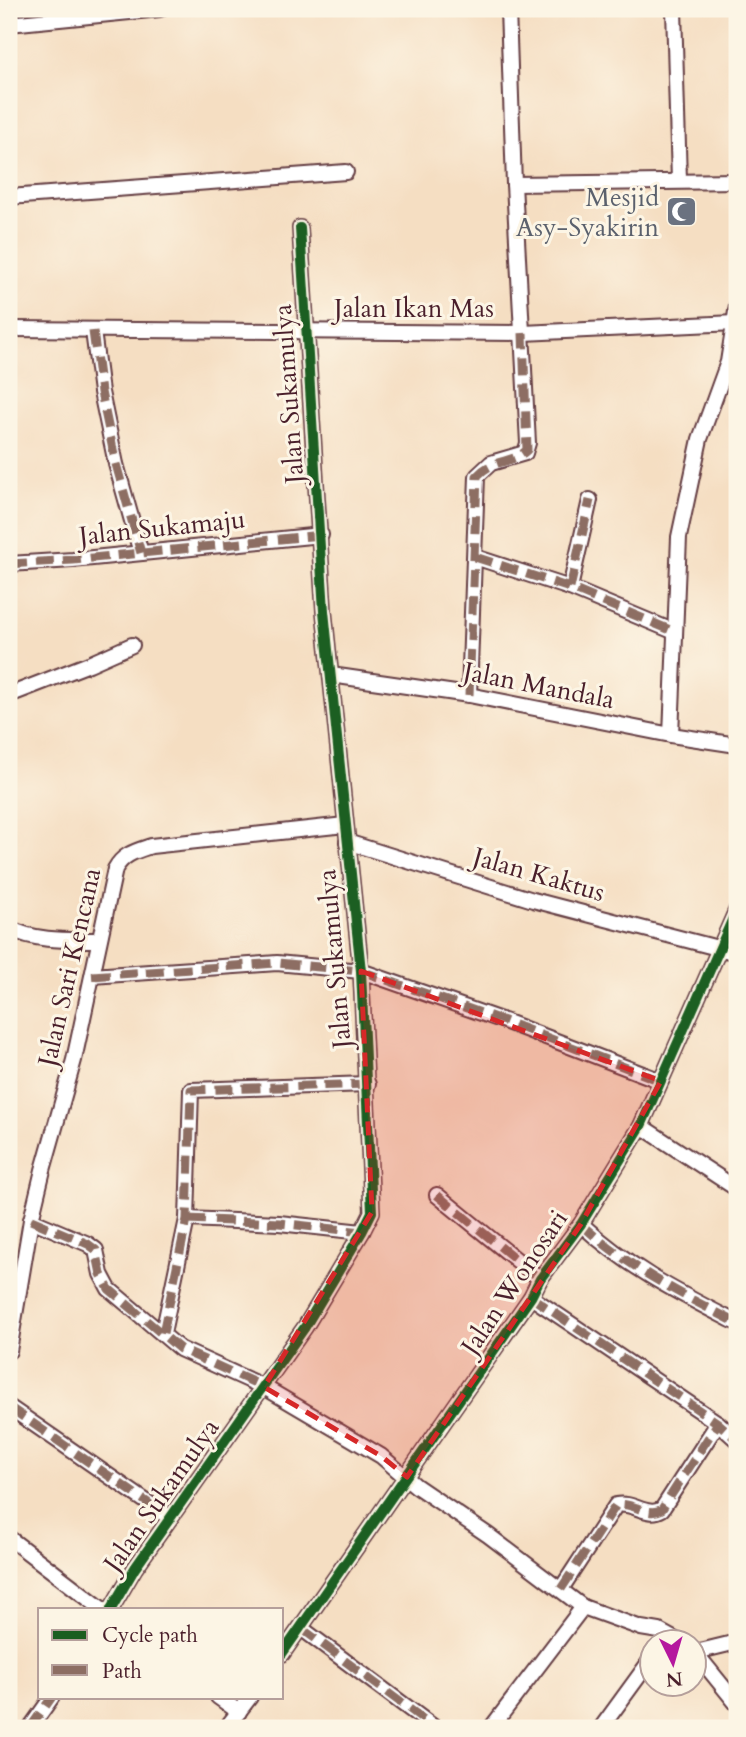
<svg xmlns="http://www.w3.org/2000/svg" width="746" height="1737" font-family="Cardo,serif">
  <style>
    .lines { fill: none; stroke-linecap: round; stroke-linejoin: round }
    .minor-casing { stroke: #643c42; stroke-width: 18 }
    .minor { stroke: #fff; stroke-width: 14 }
    .quiet { stroke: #8d6e63; stroke-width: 9; stroke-dasharray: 18 9; stroke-linecap: butt }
    .cycleway-casing { stroke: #fcf5e5; stroke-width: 15 }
    .cycleway { stroke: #1b5e20; stroke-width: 10 }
    .marked { fill: #d62828; fill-opacity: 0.2; stroke: #d62828; stroke-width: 5; stroke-dasharray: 14 9; stroke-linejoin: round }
    .labels { text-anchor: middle; stroke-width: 6; stroke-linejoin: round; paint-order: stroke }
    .worship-label { font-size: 26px; fill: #5b616d; stroke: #fcf5e5; text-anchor: end }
    .street-label { font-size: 26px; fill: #4a1f2b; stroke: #fcf5e5 }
  </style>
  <rect width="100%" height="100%" fill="#fcf5e5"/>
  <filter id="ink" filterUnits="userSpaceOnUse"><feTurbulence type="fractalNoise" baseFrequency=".0143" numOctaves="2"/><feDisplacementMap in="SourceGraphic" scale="14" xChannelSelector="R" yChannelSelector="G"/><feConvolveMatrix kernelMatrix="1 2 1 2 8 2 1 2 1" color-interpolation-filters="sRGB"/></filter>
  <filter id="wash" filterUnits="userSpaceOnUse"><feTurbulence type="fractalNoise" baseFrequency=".00686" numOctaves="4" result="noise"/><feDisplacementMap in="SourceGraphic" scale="28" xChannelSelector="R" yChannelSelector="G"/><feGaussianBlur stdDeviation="1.57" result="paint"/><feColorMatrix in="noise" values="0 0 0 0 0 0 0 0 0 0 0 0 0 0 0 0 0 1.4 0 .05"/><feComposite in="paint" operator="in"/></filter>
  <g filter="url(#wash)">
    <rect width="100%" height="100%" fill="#f5dec2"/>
  </g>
  <g filter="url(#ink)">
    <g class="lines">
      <defs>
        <g id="minor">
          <polyline points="674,9 679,181"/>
          <polyline points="9,24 160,9"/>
          <polyline points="514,184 737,181"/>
          <polyline points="9,197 346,172"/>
          <polyline points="9,329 523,333 735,323"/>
          <polyline points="93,331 101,392 116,464 141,553"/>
          <polyline points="475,557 570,588 675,632"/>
          <polyline points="9,564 73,560 321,535"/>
          <polyline points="570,588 590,500"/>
          <polyline points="331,675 469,695 671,735 737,745"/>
          <polyline points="9,695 89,664 132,645"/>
          <polyline points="469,695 477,476 491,463 525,453 528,443 514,184 508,9"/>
          <polyline points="671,735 679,537 700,439 728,362 737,305"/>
          <polyline points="347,842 533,900 737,953"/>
          <path d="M9 928C36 942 68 940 98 940"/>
          <polyline points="92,976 277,963 361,971 504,1021 661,1081"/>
          <polyline points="641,1126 737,1189"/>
          <polyline points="437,1195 540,1279"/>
          <polyline points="187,1219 279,1223 362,1232"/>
          <polyline points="31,1220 88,1244 96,1250 101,1274 109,1289 180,1349 264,1387 381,1456 416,1486 488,1535 583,1607 641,1628 659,1631 679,1642"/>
          <path d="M581 1224C630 1269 679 1293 737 1323"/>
          <polyline points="531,1297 718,1423 737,1440"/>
          <polyline points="163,1333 187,1219 191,1090 368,1084"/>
          <path d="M9 1351 31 1220 43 1170 74 1060 115 869C123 854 136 851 151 846L345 825"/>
          <polyline points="9,1407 170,1518"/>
          <polyline points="9,1538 102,1609"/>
          <path d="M561 1589 616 1505C633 1501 647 1518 662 1509L718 1423"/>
          <polyline points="111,1609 135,1568 305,1327 362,1232 372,1212 361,971 324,611 300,228"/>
          <polyline points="301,1628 435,1728"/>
          <polyline points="694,1651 737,1704"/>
          <polyline points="696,1652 737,1642"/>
          <polyline points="282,1654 531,1297 540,1279 581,1224 641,1126 737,909"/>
          <polyline points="218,1697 239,1712"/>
          <polyline points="30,1728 52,1697"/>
          <polyline points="226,1728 250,1697"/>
          <polyline points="491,1728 583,1607"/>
          <polyline points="601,1728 652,1658"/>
        </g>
      </defs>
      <use href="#minor" class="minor-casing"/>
      <use href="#minor" class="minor"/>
      <g class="quiet">
        <polyline points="93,331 101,392 116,464 141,553"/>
        <polyline points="475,557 570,588 675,632"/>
        <polyline points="9,564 73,560 321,535"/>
        <polyline points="570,588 590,500"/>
        <path d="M469 695 477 476C495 457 511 465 527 450L523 333"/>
        <polyline points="92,976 277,963 361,971 504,1021 661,1081"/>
        <polyline points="437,1195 540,1279"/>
        <polyline points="187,1219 279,1223 362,1232"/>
        <polyline points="31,1220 88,1244 96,1250 101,1274 109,1289 180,1349 264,1387"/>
        <path d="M581 1224C630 1269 679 1293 737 1323"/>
        <polyline points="531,1297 718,1423 737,1440"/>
        <polyline points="163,1333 187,1219 191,1090 368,1084"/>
        <polyline points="9,1407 170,1518"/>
        <path d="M561 1589 616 1505C633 1501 647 1518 662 1509L718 1423"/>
        <polyline points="301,1628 435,1728"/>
        <polyline points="30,1728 52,1697"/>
      </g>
      <defs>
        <g id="cycleway">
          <polyline points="111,1609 135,1568 305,1327 362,1232 372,1212 361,971 324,611 300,228"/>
          <polyline points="282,1654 531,1297 540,1279 581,1224 641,1126 737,909"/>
        </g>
      </defs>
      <use href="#cycleway" class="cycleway-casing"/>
      <use href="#cycleway" class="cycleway"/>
    </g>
  </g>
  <path class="marked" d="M361 971 661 1081 581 1224 407 1477 381 1456 264 1387 372 1212Z"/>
  <defs>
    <symbol id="mosque-square" viewBox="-11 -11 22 22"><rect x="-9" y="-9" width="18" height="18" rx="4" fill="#6b7280" stroke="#fcf5e5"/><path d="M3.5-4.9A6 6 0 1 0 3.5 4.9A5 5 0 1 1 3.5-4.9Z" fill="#fff"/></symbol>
  </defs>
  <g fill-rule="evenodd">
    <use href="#mosque-square" x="664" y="194" width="35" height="35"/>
  </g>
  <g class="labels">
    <g class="worship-label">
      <text x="659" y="206">Mesjid<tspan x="659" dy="30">Asy-Syakirin</tspan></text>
    </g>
    <g class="street-label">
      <text x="414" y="317">Jalan Ikan Mas</text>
      <text transform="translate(288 394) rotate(-94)" y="9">Jalan Sukamulya</text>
      <text transform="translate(162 527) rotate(-6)" y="9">Jalan Sukamaju</text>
      <text transform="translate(539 685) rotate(11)" y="9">Jalan Mandala</text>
      <text transform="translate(539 874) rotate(16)" y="9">Jalan Kaktus</text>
      <text transform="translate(334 959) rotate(-95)" y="9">Jalan Sukamulya</text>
      <text transform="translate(69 967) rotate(-77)" y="9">Jalan Sari Kencana</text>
      <text transform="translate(514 1282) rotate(-56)" y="9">Jalan Wonosari</text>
      <text transform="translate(161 1495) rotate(-55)" y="9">Jalan Sukamulya</text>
    </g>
  </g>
  <rect width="746" height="1737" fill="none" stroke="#fcf5e5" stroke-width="35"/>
  <rect x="38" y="1608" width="245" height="91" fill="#fcf5e5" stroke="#b59f9b" stroke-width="2"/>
  <rect x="52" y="1630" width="35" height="10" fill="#1b5e20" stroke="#b59f9b" stroke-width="2"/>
  <text x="102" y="1642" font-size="21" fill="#4a1f2b">Cycle path</text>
  <rect x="52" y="1665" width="35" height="10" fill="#8d6e63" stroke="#b59f9b" stroke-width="2"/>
  <text x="102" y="1678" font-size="21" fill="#4a1f2b">Path</text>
  <g transform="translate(673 1663) rotate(175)"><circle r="33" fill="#fcf5e5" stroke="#b59f9b" stroke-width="2"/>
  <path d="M0-5L12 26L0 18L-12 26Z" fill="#b5179e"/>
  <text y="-10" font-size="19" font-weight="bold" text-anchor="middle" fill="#4a1f2b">N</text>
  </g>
</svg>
